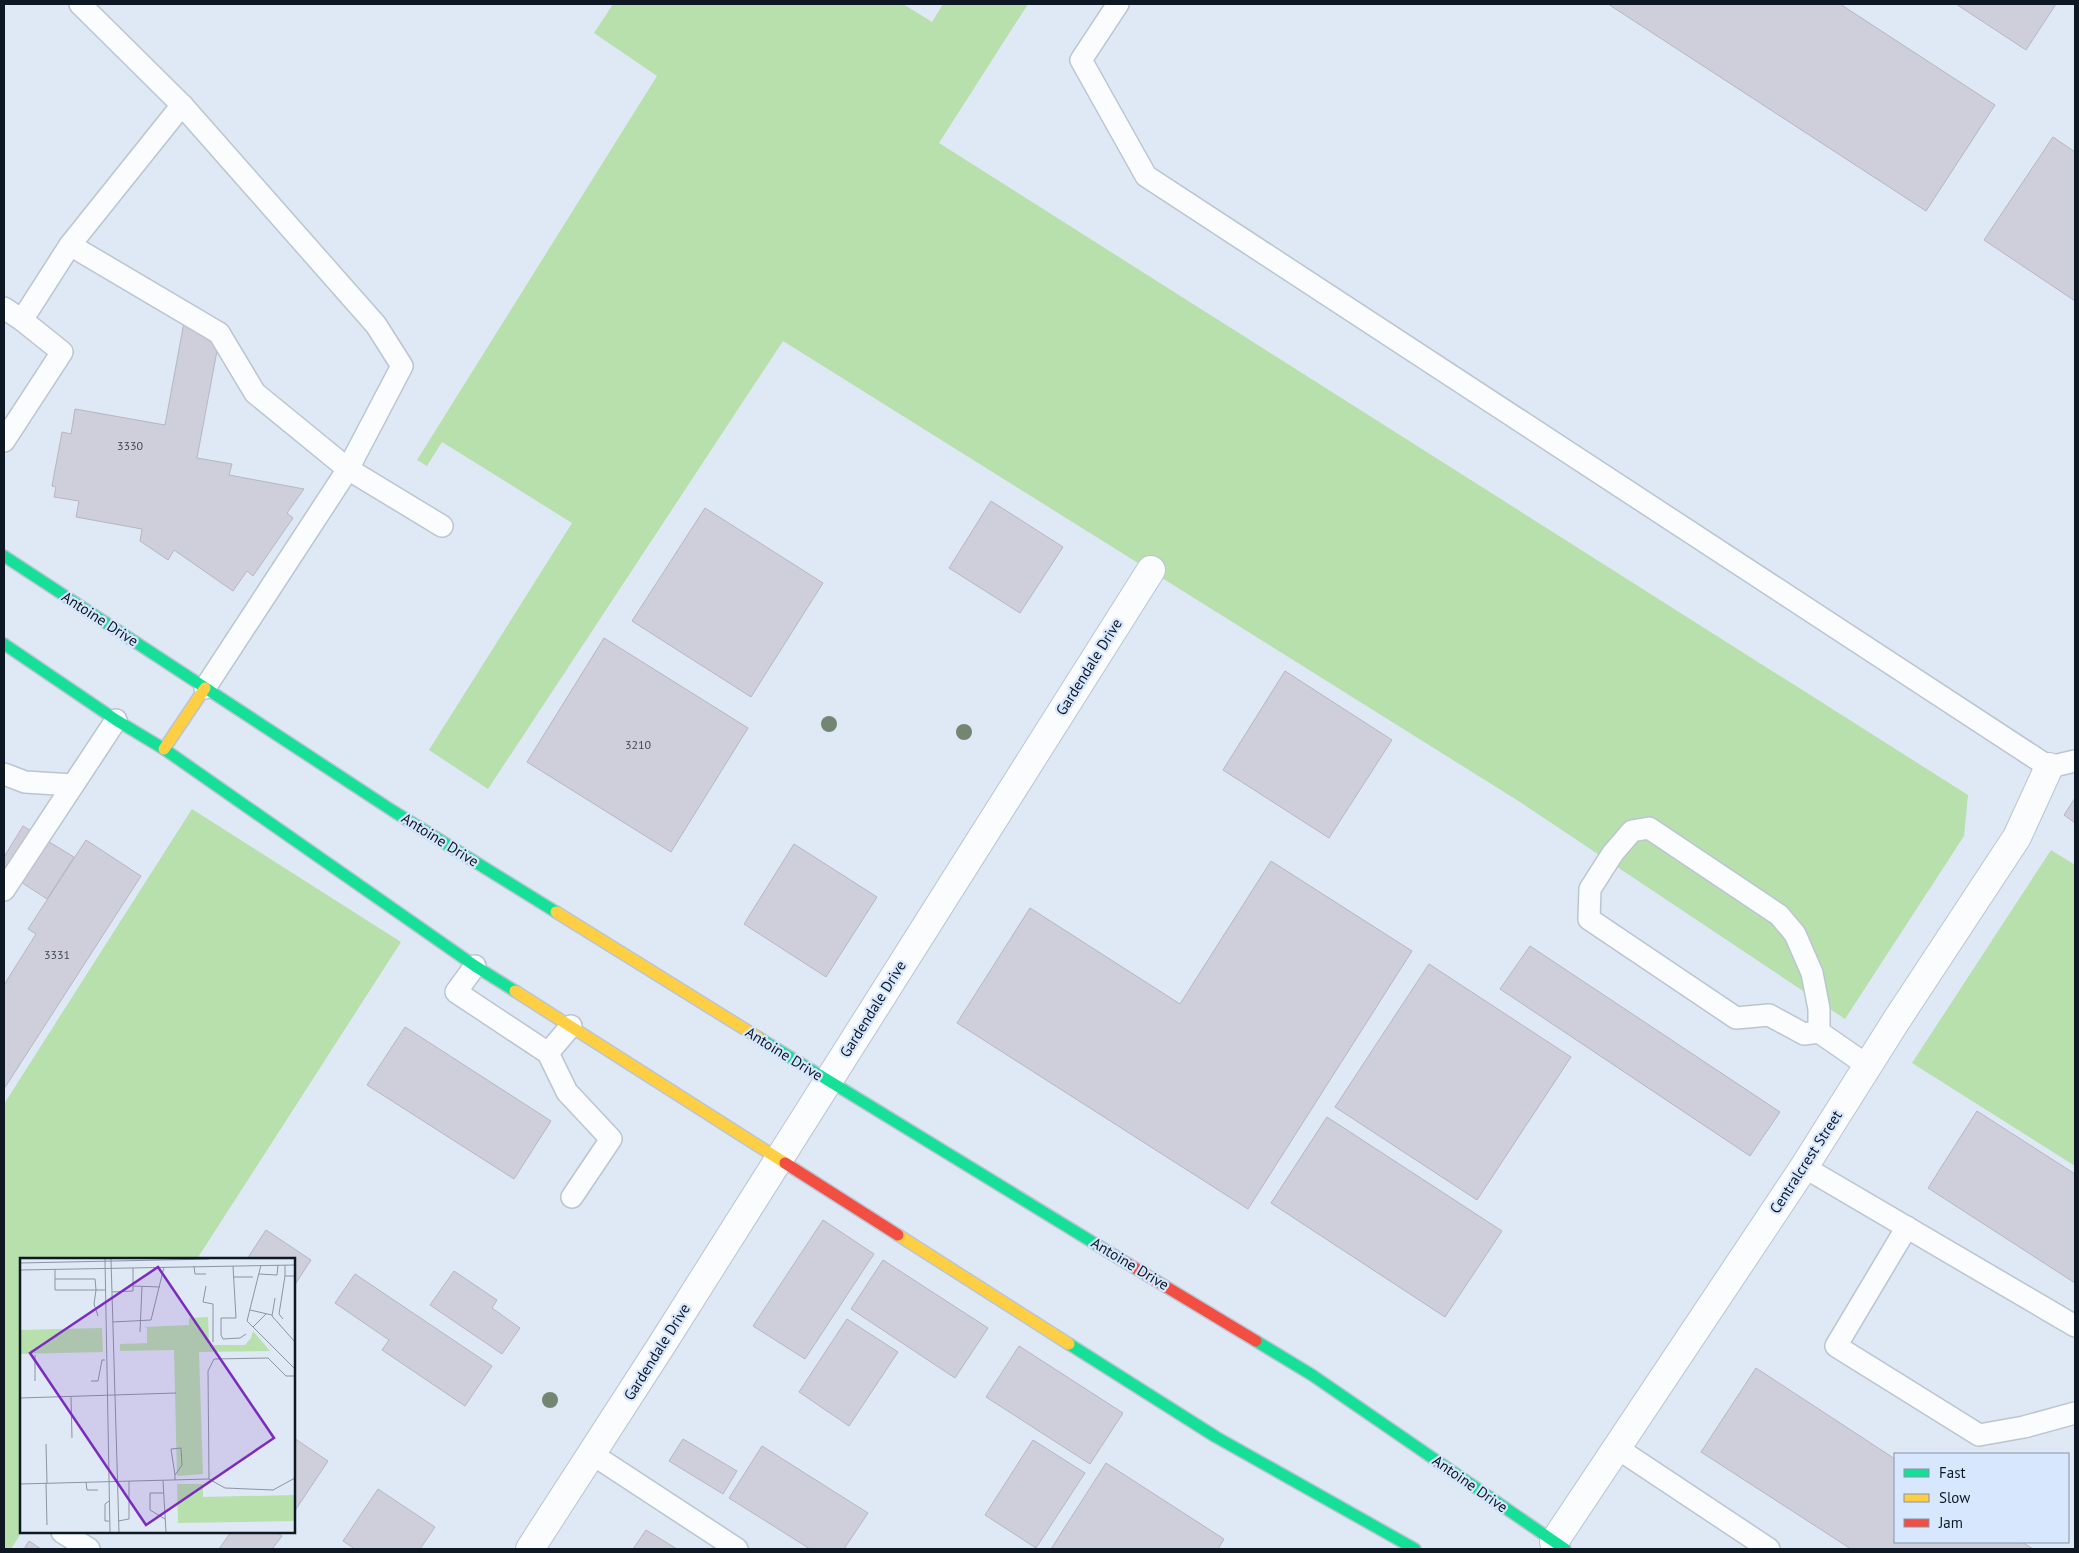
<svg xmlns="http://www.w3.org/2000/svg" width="2079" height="1553" font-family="'PT Sans',sans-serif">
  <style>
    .grass { fill: #b7e0ad }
    .building { fill: #cfcedb; stroke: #b7b6c3 }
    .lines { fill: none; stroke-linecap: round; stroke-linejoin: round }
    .lane-casing { stroke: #bbc5d2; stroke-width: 24 }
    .street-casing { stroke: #bbc5d2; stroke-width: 30 }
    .fast-casing { stroke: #bbc5d2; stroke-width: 14 }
    .slow-casing { stroke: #bbc5d2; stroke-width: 14 }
    .jam-casing { stroke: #bbc5d2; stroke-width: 14 }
    .lane { stroke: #fafcfe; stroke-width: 21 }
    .street { stroke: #fafcfe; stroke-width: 28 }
    .fast { stroke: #16e098; stroke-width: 11 }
    .slow { stroke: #ffcf43; stroke-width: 11 }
    .jam { stroke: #f24e42; stroke-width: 11 }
    .tree { fill: #728672 }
    .labels { text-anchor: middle; stroke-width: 4.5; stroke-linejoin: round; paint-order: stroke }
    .number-label { font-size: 12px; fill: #3e4652 }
    .street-label { font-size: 15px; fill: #0e1825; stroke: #d6e7fe }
    .inset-road { fill: none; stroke: #8b95a2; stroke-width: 1 }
    .view { fill: #7b2cbf; fill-opacity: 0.15; stroke: #7b2cbf; stroke-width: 2.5 }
    .inset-edge { fill: none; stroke: #0e1825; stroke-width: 2.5 }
  </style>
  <rect width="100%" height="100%" fill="#dfe8f5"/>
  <g class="grass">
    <polygon points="613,4 903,4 932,22 943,4 1028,4 939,143 1968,795 1964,836 1845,1019 1520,802 783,341 488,789 429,750 572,523 442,442 427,466 417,460 657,76 594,33"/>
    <polygon points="192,809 401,942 197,1259 21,1259 22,1532 11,1549 4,1549 4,1104"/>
    <polygon points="2051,850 2075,865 2075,1166 1912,1063"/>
  </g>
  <g class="building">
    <polygon points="1608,4 1840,4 1995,105 1926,211"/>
    <polygon points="1956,4 2056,4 2026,50"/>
    <polygon points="2053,137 2075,152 2075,301 1984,240"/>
    <polygon points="185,317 219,340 197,458 232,464 229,475 304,489 287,513 293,518 253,576 247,571 233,591 174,550 168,560 140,541 142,529 76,517 79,501 54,497 56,487 52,486 62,432 71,434 75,409 165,425"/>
    <polygon points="991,501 1063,547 1020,613 949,568"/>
    <polygon points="705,508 823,583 751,697 632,621"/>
    <polygon points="604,638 748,728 671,852 527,762"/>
    <polygon points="1285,671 1392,740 1329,838 1223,770"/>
    <polygon points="2075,798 2075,823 2064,815"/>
    <polygon points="23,826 74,857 47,899 4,871 4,857"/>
    <polygon points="86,840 141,876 4,1089 4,985 36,934 28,929"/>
    <polygon points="794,844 877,897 826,977 744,924"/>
    <polygon points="1271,861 1412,951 1248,1209 957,1023 1030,908 1180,1004"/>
    <polygon points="1530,946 1780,1112 1750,1156 1500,989"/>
    <polygon points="1429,964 1571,1057 1477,1200 1335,1107"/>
    <polygon points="405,1027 551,1121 514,1179 367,1085"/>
    <polygon points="1977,1111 2075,1174 2075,1283 1928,1188"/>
    <polygon points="1327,1117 1502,1231 1445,1317 1271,1203"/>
    <polygon points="823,1220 874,1254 805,1359 753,1326"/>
    <polygon points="266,1230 311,1260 294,1286 294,1259 247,1259"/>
    <polygon points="883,1260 988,1328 955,1378 851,1309"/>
    <polygon points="454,1271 497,1300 492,1308 520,1328 502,1354 430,1305"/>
    <polygon points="355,1274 492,1366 465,1406 382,1350 389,1340 335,1303"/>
    <polygon points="847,1319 898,1352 849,1426 799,1392"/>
    <polygon points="1019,1346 1123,1413 1090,1464 986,1397"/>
    <polygon points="1756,1368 1895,1459 1895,1542 2022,1542 2033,1549 1851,1549 1701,1452"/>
    <polygon points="294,1438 328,1461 294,1512"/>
    <polygon points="683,1439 737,1471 723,1494 669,1461"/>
    <polygon points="1033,1440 1085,1473 1036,1548 985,1515"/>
    <polygon points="762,1446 868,1513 844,1549 810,1549 729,1498"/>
    <polygon points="1106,1463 1224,1539 1218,1549 1051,1549"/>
    <polygon points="378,1489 435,1527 420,1549 355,1549 343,1541"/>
    <polygon points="646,1530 677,1549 633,1549"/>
    <polygon points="231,1532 276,1532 282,1536 272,1549 219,1549"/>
    <polygon points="29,1541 41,1549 24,1549"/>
  </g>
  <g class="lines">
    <defs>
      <g id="lane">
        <polyline points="80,4 182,105 376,325 402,366 348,469 205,688"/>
        <polyline points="1118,4 1081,60 1146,176 2049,767 2075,761"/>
        <polyline points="70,245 219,333 255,393 348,469 442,526"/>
        <polyline points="4,308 22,320 62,352 4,441"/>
        <polyline points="22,320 70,245 182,105"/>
        <polyline points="4,774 25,782 73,785"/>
        <polyline points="4,890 116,720"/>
        <polyline points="475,966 456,992 548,1053 567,1092 611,1139 572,1197"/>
        <polyline points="1819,1032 1804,1034 1769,1015 1736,1018 1589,919 1590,889 1613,853 1632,831 1649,828 1779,915 1795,934 1812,973 1819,1009 1819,1032 1868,1066"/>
        <polyline points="548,1053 571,1026"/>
        <polyline points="1804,1167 2075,1326"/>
        <polyline points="1907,1227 1836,1346 1979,1435 2024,1427 2075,1413"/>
        <polyline points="1617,1448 1769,1549"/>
        <polyline points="592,1454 737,1549"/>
        <polyline points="62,1532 89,1549"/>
      </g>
      <g id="street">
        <polyline points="1554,1542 1804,1167 1896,1021 2017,837 2049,767"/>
        <polyline points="530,1549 661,1346 1151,570"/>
      </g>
      <g id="fast">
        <polyline points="4,556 393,811 556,912"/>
        <polyline points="4,644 116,720 164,749 475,966 515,991"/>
        <polyline points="759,1038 1120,1259"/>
        <polyline points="1256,1341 1312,1375 1565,1549"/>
        <polyline points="1069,1344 1216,1437 1415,1549"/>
      </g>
      <g id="slow">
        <polyline points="164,749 205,688"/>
        <polyline points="556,912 759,1038"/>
        <polyline points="515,991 785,1163"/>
        <polyline points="898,1235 1069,1344"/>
      </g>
      <g id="jam">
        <polyline points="785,1163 898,1235"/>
        <polyline points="1120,1259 1256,1341"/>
      </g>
    </defs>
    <use href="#lane" class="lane-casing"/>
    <use href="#street" class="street-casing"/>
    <use href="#fast" class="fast-casing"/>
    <use href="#slow" class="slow-casing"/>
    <use href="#jam" class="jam-casing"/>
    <use href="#lane" class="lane"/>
    <use href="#street" class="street"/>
    <use href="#fast" class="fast"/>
    <use href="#slow" class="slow"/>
    <use href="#jam" class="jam"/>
  </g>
  <g class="tree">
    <circle cx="829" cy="724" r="8"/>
    <circle cx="964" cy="732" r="8"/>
    <circle cx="550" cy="1400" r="8"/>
  </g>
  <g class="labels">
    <g class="number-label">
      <text x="130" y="450">3330</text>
      <text x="638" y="749">3210</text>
      <text x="57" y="959">3331</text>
    </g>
    <g class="street-label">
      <text transform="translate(100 619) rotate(33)" y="5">Antoine Drive</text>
      <text transform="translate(1089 667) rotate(-58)" y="5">Gardendale Drive</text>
      <text transform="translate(440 840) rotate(32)" y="5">Antoine Drive</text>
      <text transform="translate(873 1009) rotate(-58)" y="5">Gardendale Drive</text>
      <text transform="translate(784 1054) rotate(32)" y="5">Antoine Drive</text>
      <text transform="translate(1806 1162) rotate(-57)" y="5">Centralcrest Street</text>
      <text transform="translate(1130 1264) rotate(31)" y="5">Antoine Drive</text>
      <text transform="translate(657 1352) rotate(-58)" y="5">Gardendale Drive</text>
      <text transform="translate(1470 1484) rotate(35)" y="5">Antoine Drive</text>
    </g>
  </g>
  <g transform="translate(20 1258)">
    <rect width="275" height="275" fill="#dfe8f5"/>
    <path d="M188 59 189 87H225L231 80 233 73 250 93 179 94 183 216 157 218 154 92 100 93V86L127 85V70L124 69 169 67V60ZM82 70 83 94 0 96V72ZM157 226H183V239L275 237V263L158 265Z" fill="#b7e0ad"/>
    <path class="inset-road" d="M85 1 90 274M91 1 99 274M0 5 189 1M241 7 227 63 275 111M265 7V18H275M174 8 175 16H186M213 8 216 60H201V77L203 81 220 80 226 76M35 11V32H76L74 46 78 58M0 12 275 7M239 16 257 17 258 7M213 19H233M35 21H75L76 32H85M113 28 140 29M186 28 183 44 193 46V84M92 34 113 33V10M255 40 252 58 275 84M230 52 252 57M263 61 259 56 265 18M93 64 131 62 144 9M233 69 246 56M120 74 122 28M15 97V123M275 118H266L248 100 194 101 188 113 189 221 205 230 253 232 275 220M71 123H78L82 102H85M51 139 52 180M0 140 156 135M26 186 27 225M155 217 151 191 161 190 162 207 155 217V222M143 223 146 274M66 224 67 232H78M26 225 27 267M0 226 189 221M143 235H130V252L145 261M89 243 85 246V263H89M98 263 109 261V223"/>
    <path class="view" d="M138 9 254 180 126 267 10 95Z"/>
    <rect width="275" height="275" class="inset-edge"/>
  </g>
  <rect width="2079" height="1553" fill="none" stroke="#0e1825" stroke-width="10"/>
  <rect x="1894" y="1453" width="175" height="90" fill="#d6e7fe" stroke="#8694a7"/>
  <rect x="1904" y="1469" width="25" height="8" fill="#16e098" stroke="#8694a7"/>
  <text x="1939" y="1478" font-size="15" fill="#0e1825">Fast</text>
  <rect x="1904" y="1494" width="25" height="8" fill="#ffcf43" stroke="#8694a7"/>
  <text x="1939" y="1503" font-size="15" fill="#0e1825">Slow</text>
  <rect x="1904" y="1519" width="25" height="8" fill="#f24e42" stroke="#8694a7"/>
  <text x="1939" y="1528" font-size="15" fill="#0e1825">Jam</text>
</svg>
